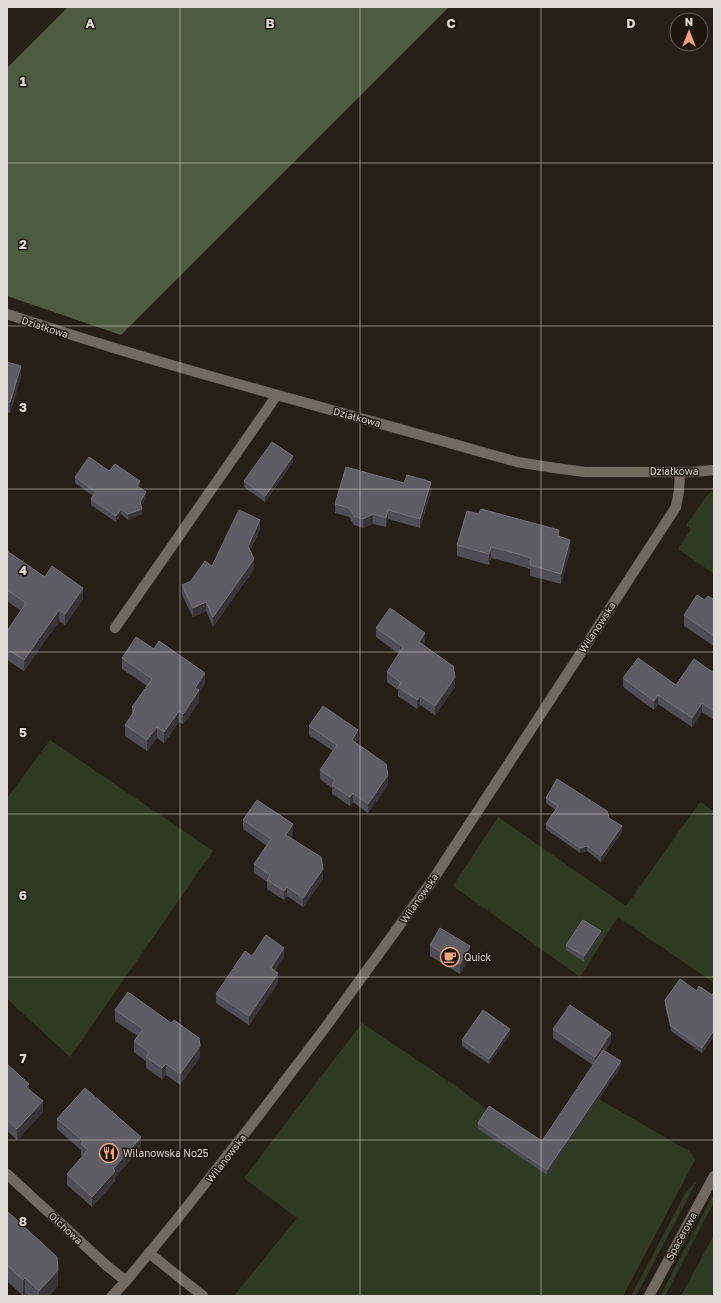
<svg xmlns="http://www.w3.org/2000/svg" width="721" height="1303" font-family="'Golos Text',sans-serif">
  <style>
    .green { fill: #2e3b22 }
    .forest { fill: #4d5c41 }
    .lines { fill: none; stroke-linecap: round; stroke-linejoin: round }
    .service-casing { stroke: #413b35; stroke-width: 11 }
    .minor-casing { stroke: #413b35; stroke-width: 11 }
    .tertiary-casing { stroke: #413b35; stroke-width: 11 }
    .service { stroke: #726a5f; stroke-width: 10 }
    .minor { stroke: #726a5f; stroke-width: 10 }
    .tertiary { stroke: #726a5f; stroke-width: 10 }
    .wall { fill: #4f4d57 }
    .shaded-wall { fill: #383438 }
    .building { fill: #5e5c65; stroke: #727076 }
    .grid { fill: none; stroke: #dedad4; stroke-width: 1; stroke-opacity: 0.55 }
    .labels { text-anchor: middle; stroke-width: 3; stroke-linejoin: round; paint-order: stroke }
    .street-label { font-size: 10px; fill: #dedad4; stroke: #1c160d }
    .poi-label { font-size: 10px; fill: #dedad4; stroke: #1c160d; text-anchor: start }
    .grid-label { font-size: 13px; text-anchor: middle; font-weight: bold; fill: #dedad4; stroke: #1c160d; stroke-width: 3; stroke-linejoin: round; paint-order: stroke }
  </style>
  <rect width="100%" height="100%" fill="#261f16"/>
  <g class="green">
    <polygon points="714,490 714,574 678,549 691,529 686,525 708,494"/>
    <polygon points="50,740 213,851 70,1057 7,999 7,798"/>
    <polygon points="700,802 714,811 714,983 618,917 580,977 453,886 498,817 626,906"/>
    <polygon points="362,1023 454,1085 489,1111 478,1128 547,1175 599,1099 689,1151 695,1160 623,1296 234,1296 297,1218 244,1178"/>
    <polygon points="697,1181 636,1296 631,1296 686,1192"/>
    <polygon points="714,1196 714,1202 665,1296 660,1296 711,1199"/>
    <polygon points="714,1235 714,1296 681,1296"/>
  </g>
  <polygon class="forest" points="68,7 449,7 121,335 7,296 7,68"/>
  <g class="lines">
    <defs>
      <polyline id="service" points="115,628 277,395"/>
      <g id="minor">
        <path d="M7 314C175 370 347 413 517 462L555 468 585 472H692L714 470"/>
        <polyline points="7,1174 107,1266 126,1281"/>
        <polyline points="149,1253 203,1296"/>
        <polyline points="649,1296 714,1176"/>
      </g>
      <polyline id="tertiary" points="112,1296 126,1281 178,1218 256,1119 322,1032 434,878 676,507 679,491 680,472"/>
    </defs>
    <use href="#service" class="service-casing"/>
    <use href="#minor" class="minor-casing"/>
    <use href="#tertiary" class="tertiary-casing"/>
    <use href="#service" class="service"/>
    <use href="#minor" class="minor"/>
    <use href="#tertiary" class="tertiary"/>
  </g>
  <g class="wall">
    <polygon points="7,362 21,377 10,413 7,412"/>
    <polygon points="293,462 265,502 244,487 244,481"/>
    <polygon points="109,471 140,486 139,487 146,498 141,506 142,514 128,520 121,514 116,522 91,505 91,499 93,496 75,483 75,477"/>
    <polygon points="431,491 420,528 388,519 386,527 373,524 363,528 354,525 349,517 335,513 335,504"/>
    <polygon points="260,529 250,551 254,569 213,627 206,611 193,617 182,595 182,585 191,581 212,566"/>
    <polygon points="559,537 570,551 561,584 530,576 530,569 511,563 491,558 489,565 457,556 457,545"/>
    <polygon points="7,551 45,577 83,599 65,625 59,621 24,671 7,660 7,631 21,611 7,601"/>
    <polygon points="714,598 714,646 684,626 684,615 705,600 713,599"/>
    <polygon points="376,628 425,642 423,645 455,687 435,715 420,705 417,709 398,696 398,690 387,682 387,672 399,654 376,637"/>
    <polygon points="154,649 205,683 199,693 199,701 188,718 183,724 179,722 164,743 157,738 147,751 125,736 125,725 132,714 132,707 147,686 122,669 122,658"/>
    <polygon points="714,673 714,720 702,712 692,727 658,704 654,710 623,687 623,678 676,685"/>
    <polygon points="309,726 358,740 356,743 388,785 368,813 353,802 350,806 332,794 332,788 320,779 320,770 333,751 309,735"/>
    <polygon points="546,798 609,818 622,832 601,862 587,851 580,853 546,829 546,824 556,810 546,803"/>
    <polygon points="243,820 293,834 290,837 323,879 303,907 287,896 284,900 267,889 267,882 254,873 254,864 267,846 243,829"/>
    <polygon points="601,936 584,962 566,950 566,945"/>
    <polygon points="430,945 470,957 460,974 430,956"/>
    <polygon points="252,956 284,957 275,971 278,983 249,1025 216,1003 216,994"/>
    <polygon points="697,991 712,995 714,992 714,1036 702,1053 671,1031 665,1006 665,1000"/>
    <polygon points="115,1010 200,1057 180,1085 166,1075 162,1079 146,1068 146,1061 134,1052 134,1041 138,1036 115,1021"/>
    <polygon points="553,1029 611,1042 605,1051 621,1066 547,1175 478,1129 478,1123 542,1141 593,1065 553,1038"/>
    <polygon points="510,1034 489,1064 462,1046 462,1040"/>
    <polygon points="7,1064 29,1089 43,1112 17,1140 7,1131"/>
    <polygon points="57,1119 141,1148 115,1177 115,1181 92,1207 67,1185 67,1174 83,1156 81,1155 81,1150 57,1129"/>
    <polygon points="7,1211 58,1286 48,1296 28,1296 25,1294 23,1296 7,1281"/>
  </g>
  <g class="shaded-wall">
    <polygon points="21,366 21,377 10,413 10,402"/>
    <polygon points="293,456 293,462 265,502 265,496"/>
    <polygon points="140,481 140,486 137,491 137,486"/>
    <polygon points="431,482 431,491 420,528 420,519"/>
    <polygon points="146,492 146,498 140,508 140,502"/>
    <polygon points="121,509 121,514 116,522 116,516"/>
    <polygon points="142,509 142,514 128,520 128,514"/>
    <polygon points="388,510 388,519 386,527 386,518"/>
    <polygon points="373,514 373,524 363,528 363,519"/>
    <polygon points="260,520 260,529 248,556 248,546"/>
    <polygon points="570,540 570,551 561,584 561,574"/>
    <polygon points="491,547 491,558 489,565 489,554"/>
    <polygon points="254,559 254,569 213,627 213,617"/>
    <polygon points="83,588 83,599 65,625 65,614"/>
    <polygon points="206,602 206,611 193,617 193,608"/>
    <polygon points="59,610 59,621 24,671 24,660"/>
    <polygon points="425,633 425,642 419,652 419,642"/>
    <polygon points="205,673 205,683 199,693 199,701 188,718 183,724 183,714 195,688"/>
    <polygon points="455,677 455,687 435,715 435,706"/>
    <polygon points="658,695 658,704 654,710 654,701"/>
    <polygon points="420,696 420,705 417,709 417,700"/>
    <polygon points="702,703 702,712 692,727 692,718"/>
    <polygon points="179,711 179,722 164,743 164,732"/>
    <polygon points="157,727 157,738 147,751 147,740"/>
    <polygon points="358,730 358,740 352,749 352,740"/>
    <polygon points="388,775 388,785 368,813 368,804"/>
    <polygon points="353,793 353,802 350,806 350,797"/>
    <polygon points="293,824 293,834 286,844 286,835"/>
    <polygon points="622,826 622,832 601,862 601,856"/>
    <polygon points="587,846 587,851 580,853 580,848"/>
    <polygon points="323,869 323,879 303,907 303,898"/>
    <polygon points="287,887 287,896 284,900 284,891"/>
    <polygon points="601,931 601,936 584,962 584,956"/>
    <polygon points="470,946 470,957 460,974 460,964"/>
    <polygon points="284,948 284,957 271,978 271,968"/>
    <polygon points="278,973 278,983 249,1025 249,1016"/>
    <polygon points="510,1029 510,1034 489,1064 489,1059"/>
    <polygon points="714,1030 714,1036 702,1053 702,1048"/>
    <polygon points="611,1033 611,1042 595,1067 595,1057"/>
    <polygon points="200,1046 200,1057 180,1085 180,1074"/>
    <polygon points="621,1061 621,1066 547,1175 547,1170"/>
    <polygon points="166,1064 166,1075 162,1079 162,1068"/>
    <polygon points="29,1084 29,1094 26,1087"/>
    <polygon points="43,1101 43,1112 17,1140 17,1129"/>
    <polygon points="141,1137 141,1148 115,1177 115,1181 92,1207 92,1197 113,1169"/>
    <polygon points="58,1270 58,1286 48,1296 39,1296 39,1291"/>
    <polygon points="25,1278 25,1294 23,1296 23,1280"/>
  </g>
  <g class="building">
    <polygon points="7,362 21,366 10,402 7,402"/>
    <polygon points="272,442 293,456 265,496 244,481"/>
    <polygon points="89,457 109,471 115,464 140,481 137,486 146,492 140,502 142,509 128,514 121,509 116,516 91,499 96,492 75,477"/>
    <polygon points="346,467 404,483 407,475 431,482 420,519 388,510 386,518 373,514 363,519 354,516 349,508 335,504"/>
    <polygon points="481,509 559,530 558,536 570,540 561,574 530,565 531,558 511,552 491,547 489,554 457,545 467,511 479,514"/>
    <polygon points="239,510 260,520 248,546 254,559 213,617 206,602 193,608 182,585 191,581 205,561 212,566"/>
    <polygon points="7,551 45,577 52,566 83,588 65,614 59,610 24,660 7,649 7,631 26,603 7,590"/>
    <polygon points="697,595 705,600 708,596 713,599 714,598 714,636 684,615"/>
    <polygon points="390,608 425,633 419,642 453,666 455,677 435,706 420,696 417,700 398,687 401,683 387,672 403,647 376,628"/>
    <polygon points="136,637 154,649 159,641 205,673 195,688 199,690 188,707 183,714 179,711 164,732 157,727 147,740 125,725 134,712 133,711 135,708 132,707 152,679 122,658"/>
    <polygon points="638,658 676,685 694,659 714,673 714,711 702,703 692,718 658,695 654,701 623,678"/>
    <polygon points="323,706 358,730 352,740 386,764 388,775 368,804 353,793 350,797 332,785 335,780 320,770 337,745 309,726"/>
    <polygon points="557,779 607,811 609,818 622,826 601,856 587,846 580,848 546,824 558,806 546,798"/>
    <polygon points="257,800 293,824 286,835 321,857 323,869 303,898 287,887 284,891 267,880 270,875 254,864 271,839 243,820"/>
    <polygon points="583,920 601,931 584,956 566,945"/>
    <polygon points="440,928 470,946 460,964 430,945"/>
    <polygon points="266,935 284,948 271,968 278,973 249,1016 216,994 245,951 252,956"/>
    <polygon points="680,979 697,991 699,986 712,995 714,992 714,1030 702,1048 671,1026 665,1000"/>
    <polygon points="128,992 171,1023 174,1020 199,1038 200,1046 180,1074 166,1064 162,1068 146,1057 149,1052 134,1041 143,1029 115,1010"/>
    <polygon points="570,1005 611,1033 595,1057 553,1029"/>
    <polygon points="483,1010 510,1029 489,1059 462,1040"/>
    <polygon points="603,1050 621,1061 547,1170 478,1123 489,1106 542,1141"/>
    <polygon points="7,1064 29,1084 26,1087 43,1101 17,1129 7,1120"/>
    <polygon points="85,1088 141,1137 113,1169 115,1171 92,1197 67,1174 88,1150 81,1144 83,1141 57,1119"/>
    <polygon points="7,1211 57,1257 58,1270 39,1291 25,1278 23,1280 7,1265"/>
  </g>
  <path class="grid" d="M180 7V1296M360 7V1296M541 7V1296M7 163H714M7 326H714M7 489H714M7 652H714M7 814H714M7 977H714M7 1140H714"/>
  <defs>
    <symbol id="cafe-ring" viewBox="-11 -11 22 22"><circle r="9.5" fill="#1c160d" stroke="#f0a27a" stroke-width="1.5"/><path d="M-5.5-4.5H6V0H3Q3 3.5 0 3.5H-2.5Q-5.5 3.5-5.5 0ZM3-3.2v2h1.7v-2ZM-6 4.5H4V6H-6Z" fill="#f0a27a"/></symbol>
    <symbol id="restaurant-ring" viewBox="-11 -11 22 22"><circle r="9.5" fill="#1c160d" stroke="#f0a27a" stroke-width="1.5"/><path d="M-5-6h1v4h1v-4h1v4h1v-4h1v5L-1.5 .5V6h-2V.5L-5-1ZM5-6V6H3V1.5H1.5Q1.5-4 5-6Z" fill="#f0a27a"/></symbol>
  </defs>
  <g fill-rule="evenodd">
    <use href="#cafe-ring" x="439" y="946" width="22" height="22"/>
    <use href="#restaurant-ring" x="98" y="1142" width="22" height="22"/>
  </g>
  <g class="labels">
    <g class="street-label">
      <text transform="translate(45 327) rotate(18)" y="4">Działkowa</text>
      <text transform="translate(357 417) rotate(15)" y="4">Działkowa</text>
      <text x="674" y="475">Działkowa</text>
      <text transform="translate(597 627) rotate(-57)" y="4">Wilanowska</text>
      <text transform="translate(419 898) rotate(-55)" y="4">Wilanowska</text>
      <text transform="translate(226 1158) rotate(-52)" y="4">Wilanowska</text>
      <text transform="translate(66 1228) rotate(43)" y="4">Olchowa</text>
      <text transform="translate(681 1236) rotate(-61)" y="4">Spacerowa</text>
    </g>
    <g class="poi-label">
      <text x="464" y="961">Quick</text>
      <text x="123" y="1157">Wilanowska No25</text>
    </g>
  </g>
  <g class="grid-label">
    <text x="90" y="28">A</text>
    <text x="270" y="28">B</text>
    <text x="451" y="28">C</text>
    <text x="631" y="28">D</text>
    <text x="23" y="86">1</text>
    <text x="23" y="249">2</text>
    <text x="23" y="412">3</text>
    <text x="23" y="575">4</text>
    <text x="23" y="737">5</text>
    <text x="23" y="900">6</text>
    <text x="23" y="1063">7</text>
    <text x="23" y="1226">8</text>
  </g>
  <rect width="721" height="1303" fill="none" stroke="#dedad4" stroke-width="16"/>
  <g transform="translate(689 32)"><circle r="19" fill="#1c160d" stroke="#6a645d"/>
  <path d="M0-3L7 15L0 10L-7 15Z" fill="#f0a27a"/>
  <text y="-6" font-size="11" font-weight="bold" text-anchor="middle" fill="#dedad4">N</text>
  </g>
</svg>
